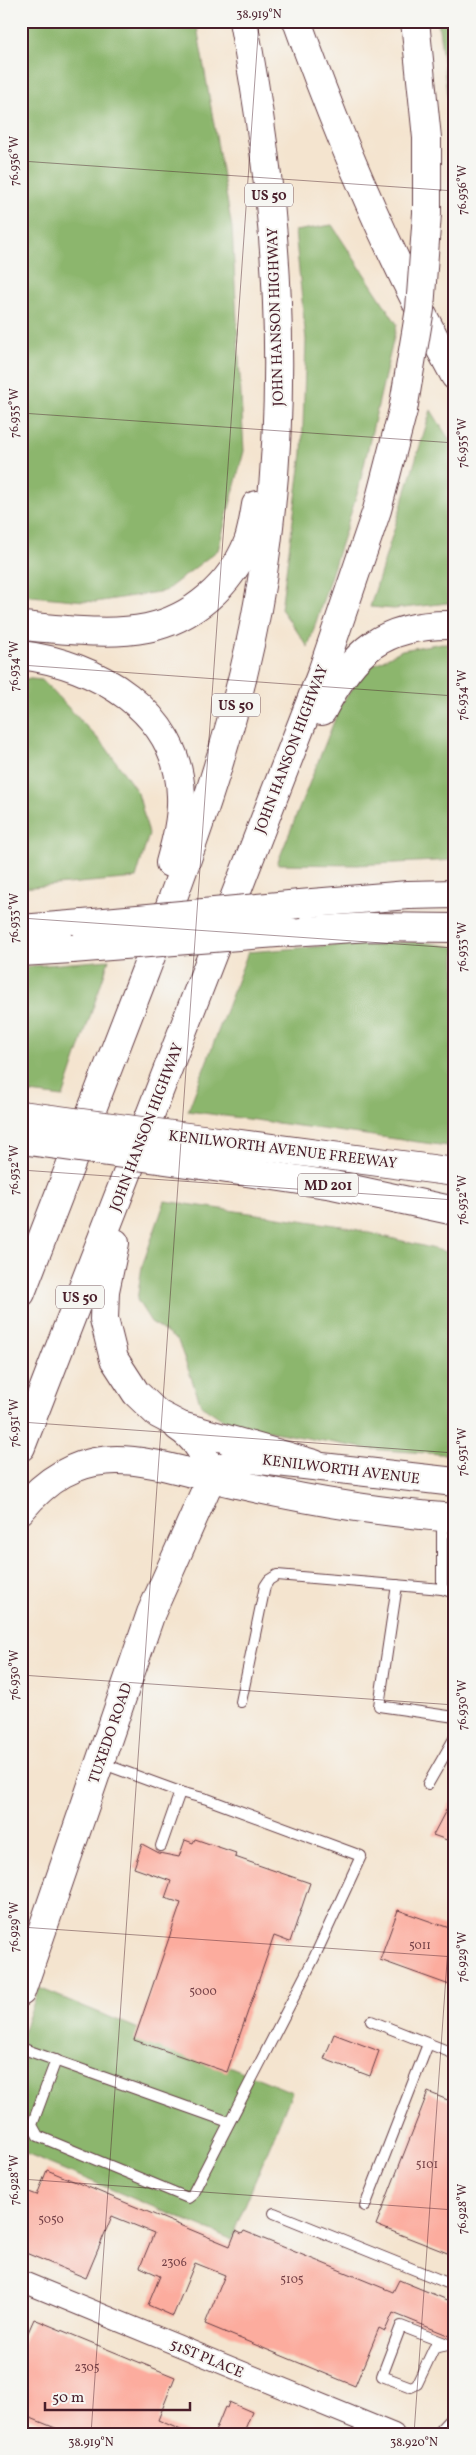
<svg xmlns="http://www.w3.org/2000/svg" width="476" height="2455" font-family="Vollkorn,serif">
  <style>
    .forest { fill: #8cb66d; stroke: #6b6a4c }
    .building { fill: #fcac9e }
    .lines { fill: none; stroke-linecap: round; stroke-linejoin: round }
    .lane-casing { stroke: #643d44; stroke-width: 12 }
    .street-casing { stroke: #643d44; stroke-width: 22 }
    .secondary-casing { stroke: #643d44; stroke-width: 30 }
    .highway-casing { stroke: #643d44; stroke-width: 30 }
    .lane { stroke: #fff; stroke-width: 10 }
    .street { stroke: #fff; stroke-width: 20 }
    .secondary { stroke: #fff; stroke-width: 28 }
    .highway { stroke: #fff; stroke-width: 28 }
    .highway-bridge-casing { stroke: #643d44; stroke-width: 30; stroke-linecap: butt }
    .highway-bridge { stroke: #fff; stroke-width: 28 }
    .ticks { fill: none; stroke: #4a1f2b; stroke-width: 1; stroke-opacity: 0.45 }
    .labels { text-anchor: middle; stroke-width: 4; stroke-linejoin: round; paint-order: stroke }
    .number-label { font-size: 12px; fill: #764248 }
    .shield { fill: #f6f6f2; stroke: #7e6067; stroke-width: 1 }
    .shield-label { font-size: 14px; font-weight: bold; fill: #4a1f2b }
    .street-label { font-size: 15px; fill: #4a1f2b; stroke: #f6f6f2 }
    .neatline { fill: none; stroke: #4a1f2b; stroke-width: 2 }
    .ticks-label { font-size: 12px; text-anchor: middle; fill: #4a1f2b }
  </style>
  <rect width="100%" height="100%" fill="#f6f6f2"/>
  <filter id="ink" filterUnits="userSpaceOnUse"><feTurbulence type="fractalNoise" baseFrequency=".02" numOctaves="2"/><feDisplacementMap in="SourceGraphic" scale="10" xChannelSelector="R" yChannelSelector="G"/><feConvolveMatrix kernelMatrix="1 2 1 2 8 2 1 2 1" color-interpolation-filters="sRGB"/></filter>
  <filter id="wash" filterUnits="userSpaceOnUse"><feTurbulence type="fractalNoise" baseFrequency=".0096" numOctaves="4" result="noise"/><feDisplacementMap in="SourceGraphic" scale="20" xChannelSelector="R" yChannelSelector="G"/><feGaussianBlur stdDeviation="1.12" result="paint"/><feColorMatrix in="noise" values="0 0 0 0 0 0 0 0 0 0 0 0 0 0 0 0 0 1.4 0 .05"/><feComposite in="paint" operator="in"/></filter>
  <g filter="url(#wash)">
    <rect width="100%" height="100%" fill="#f4e4cf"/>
    <g class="forest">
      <polygon points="21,21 196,21 232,228 244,451 218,550 165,591 95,602 21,595"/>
      <polygon points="438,21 455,21 455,228 450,116"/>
      <polygon points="332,225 397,324 358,491 308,647 281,609 302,453 306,340 295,231"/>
      <polygon points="431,410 455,449 455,604 448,603 394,609 370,607"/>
      <polygon points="442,643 455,645 455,860 356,865 277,864 341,704 368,668 402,650"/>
      <polygon points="21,678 42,680 105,746 138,793 149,834 136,878 21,888"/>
      <polygon points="422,942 455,947 455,1147 188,1111 248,952 338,945"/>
      <polygon points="109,960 63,1097 21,1092 21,967"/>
      <polygon points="165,1201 342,1226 455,1254 455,1455 369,1449 229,1424 201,1405 178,1341 151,1322 137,1300 142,1266"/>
      <polygon points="39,1988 292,2092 231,2239 21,2152 21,2038"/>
    </g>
    <g id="blocks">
      <g class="building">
        <polygon points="455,1793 455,1843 433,1835"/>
        <polygon points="195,1839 236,1853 235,1857 310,1883 290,1942 274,1936 227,2072 134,2040 181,1903 165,1898 171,1881 134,1868 142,1844 159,1853 179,1857 185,1840 193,1843"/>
        <polygon points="398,1910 455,1930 455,1987 380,1960"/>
        <polygon points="334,2034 379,2051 370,2076 324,2059"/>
        <polygon points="428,2092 455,2103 455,2256 376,2225"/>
        <polygon points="47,2170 230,2246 236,2231 242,2234 244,2231 393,2292 399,2280 455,2303 455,2338 393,2313 385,2331 379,2328 355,2386 205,2324 225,2275 195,2263 173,2316 148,2305 160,2276 140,2267 154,2233 112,2216 86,2278 21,2251 21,2189 37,2195"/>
        <polygon points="34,2319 175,2377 158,2420 190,2434 70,2434 21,2414 21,2348"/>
        <polygon points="229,2402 252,2412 243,2434 214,2434 225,2407 227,2408"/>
      </g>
    </g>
  </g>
  <g filter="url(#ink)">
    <use href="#blocks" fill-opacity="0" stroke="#643d44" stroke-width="1"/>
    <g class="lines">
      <defs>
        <g id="lane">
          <polyline points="442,1518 442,1589 455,1593"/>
          <polyline points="397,1585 379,1706 455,1717"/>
          <polyline points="241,1702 265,1586 269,1580 277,1575 442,1589"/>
          <polyline points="428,1784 455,1737"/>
          <polyline points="161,1846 180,1792"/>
          <polyline points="371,2021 455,2054"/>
          <polyline points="21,2048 229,2122"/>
          <polyline points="56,2060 32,2125 38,2136 188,2198 192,2195 314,1958 361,1856 207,1799 180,1792 101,1763"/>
          <polyline points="365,2206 428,2044"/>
          <polyline points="274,2213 455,2286"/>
          <polyline points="448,2345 434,2348 417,2384 411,2387 382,2376 401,2326 455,2347"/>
        </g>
        <g id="street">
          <polyline points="21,2281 394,2434"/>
          <polyline points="443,2434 455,2421"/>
        </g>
        <g id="secondary">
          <path d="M211 1478C293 1498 370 1512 455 1518"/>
          <path d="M21 1992 151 1613 211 1478C222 1465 235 1461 251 1459L455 1482"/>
        </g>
        <g id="highway">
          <path d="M297 21C341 144 392 262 455 376"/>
          <polyline points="415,21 427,138 427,213"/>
          <path d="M21 626C62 629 107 636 147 628 192 619 231 585 248 542 252 531 254 517 256 505"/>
          <path d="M21 655C96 664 179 711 181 796 182 819 176 841 170 863"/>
          <path d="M322 711C354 650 383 623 455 625"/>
          <polyline points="300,904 408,895 455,894"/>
          <polyline points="21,929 83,924"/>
          <polyline points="290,932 370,927 455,928"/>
          <polyline points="21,952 72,949"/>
          <polyline points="210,1140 455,1172"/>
          <polyline points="201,1165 333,1185 455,1211"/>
          <polyline points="115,1243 105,1291 104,1319 114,1359 136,1393 158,1414 181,1426 314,1464"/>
          <path d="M21 1293C63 1186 104 1079 145 972 194 844 241 716 262 580 291 391 279 208 243 21"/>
          <polyline points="21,1447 322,672 377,510 403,410"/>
          <path d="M21 1510C79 1440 135 1458 211 1478 207 1456 197 1439 178 1427"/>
        </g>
      </defs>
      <use href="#lane" class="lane-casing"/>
      <use href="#street" class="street-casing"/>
      <use href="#secondary" class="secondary-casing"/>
      <use href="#highway" class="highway-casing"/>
      <use href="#lane" class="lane"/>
      <use href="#street" class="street"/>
      <use href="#secondary" class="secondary"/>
      <use href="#highway" class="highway"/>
      <defs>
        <g id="highway-bridge">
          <polyline points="403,410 420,309 427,213"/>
          <polyline points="83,924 300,904"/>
          <polyline points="72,949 290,932"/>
          <polyline points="21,1115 210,1140"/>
          <polyline points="21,1140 201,1165"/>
        </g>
      </defs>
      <use href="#highway-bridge" class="highway-bridge-casing"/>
      <use href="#highway-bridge" class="highway-bridge"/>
    </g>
  </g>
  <path class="ticks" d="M21 161 455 191M21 413 455 443M21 665 455 696M21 918 455 948M21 1170 455 1200M21 1422 455 1453M21 1675 455 1705M21 1927 455 1957M21 2179 455 2210M21 2432 50 2434M91 2434 259 21M414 2434 455 1847"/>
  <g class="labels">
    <g class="number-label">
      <text x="420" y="1949">5011</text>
      <text x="203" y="1995">5000</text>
      <text x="427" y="2168">5101</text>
      <text x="51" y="2223">5050</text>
      <text x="174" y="2266">2306</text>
      <text x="292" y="2283">5105</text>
      <text x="87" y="2371">2305</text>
    </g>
    <g class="shield">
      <rect x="245" y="183.5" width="48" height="23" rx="4"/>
      <rect x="212" y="693.5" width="48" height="23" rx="4"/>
      <rect x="298" y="1173.5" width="60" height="23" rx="4"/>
      <rect x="56" y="1285.5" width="48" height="23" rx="4"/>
    </g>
    <g class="shield-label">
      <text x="269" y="200">US 50</text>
      <text x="236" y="710">US 50</text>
      <text x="328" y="1190">MD 201</text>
      <text x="80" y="1302">US 50</text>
    </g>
    <g class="street-label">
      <text transform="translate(275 317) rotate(-92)" y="5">JOHN HANSON HIGHWAY</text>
      <text transform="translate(291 749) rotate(-69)" y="5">JOHN HANSON HIGHWAY</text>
      <text transform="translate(146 1127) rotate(-69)" y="5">JOHN HANSON HIGHWAY</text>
      <text transform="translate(283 1149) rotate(7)" y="5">KENILWORTH AVENUE FREEWAY</text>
      <text transform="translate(341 1469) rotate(7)" y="5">KENILWORTH AVENUE</text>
      <text transform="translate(110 1733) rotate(-71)" y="5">TUXEDO ROAD</text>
      <text transform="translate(207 2358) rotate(23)" y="5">51ST PLACE</text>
    </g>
  </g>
  <rect width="476" height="2455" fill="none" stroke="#f6f6f2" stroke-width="55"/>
  <path d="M45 2402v8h145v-8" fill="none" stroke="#4a1f2b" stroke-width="2.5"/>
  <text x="52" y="2402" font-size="15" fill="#4a1f2b" stroke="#f6f6f2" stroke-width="4" paint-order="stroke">50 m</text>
  <rect x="28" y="28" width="420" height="2400" class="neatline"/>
  <g class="ticks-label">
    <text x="259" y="18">38.919°N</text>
    <text transform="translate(14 161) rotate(-90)" y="4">76.936°W</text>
    <text transform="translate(462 190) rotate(-90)" y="4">76.936°W</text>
    <text transform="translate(14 413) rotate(-90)" y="4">76.935°W</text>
    <text transform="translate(462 443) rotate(-90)" y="4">76.935°W</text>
    <text transform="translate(14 666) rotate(-90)" y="4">76.934°W</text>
    <text transform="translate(462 695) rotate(-90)" y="4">76.934°W</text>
    <text transform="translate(14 918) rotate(-90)" y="4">76.933°W</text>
    <text transform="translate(462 947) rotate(-90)" y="4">76.933°W</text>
    <text transform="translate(14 1170) rotate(-90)" y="4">76.932°W</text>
    <text transform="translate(462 1200) rotate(-90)" y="4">76.932°W</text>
    <text transform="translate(14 1423) rotate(-90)" y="4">76.931°W</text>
    <text transform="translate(462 1452) rotate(-90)" y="4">76.931°W</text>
    <text transform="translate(14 1675) rotate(-90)" y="4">76.930°W</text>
    <text transform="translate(462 1705) rotate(-90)" y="4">76.930°W</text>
    <text transform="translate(14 1927) rotate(-90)" y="4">76.929°W</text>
    <text transform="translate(462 1957) rotate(-90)" y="4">76.929°W</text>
    <text transform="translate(14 2180) rotate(-90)" y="4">76.928°W</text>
    <text transform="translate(462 2209) rotate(-90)" y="4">76.928°W</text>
    <text x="91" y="2446">38.919°N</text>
    <text x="414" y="2446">38.920°N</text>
  </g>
</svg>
